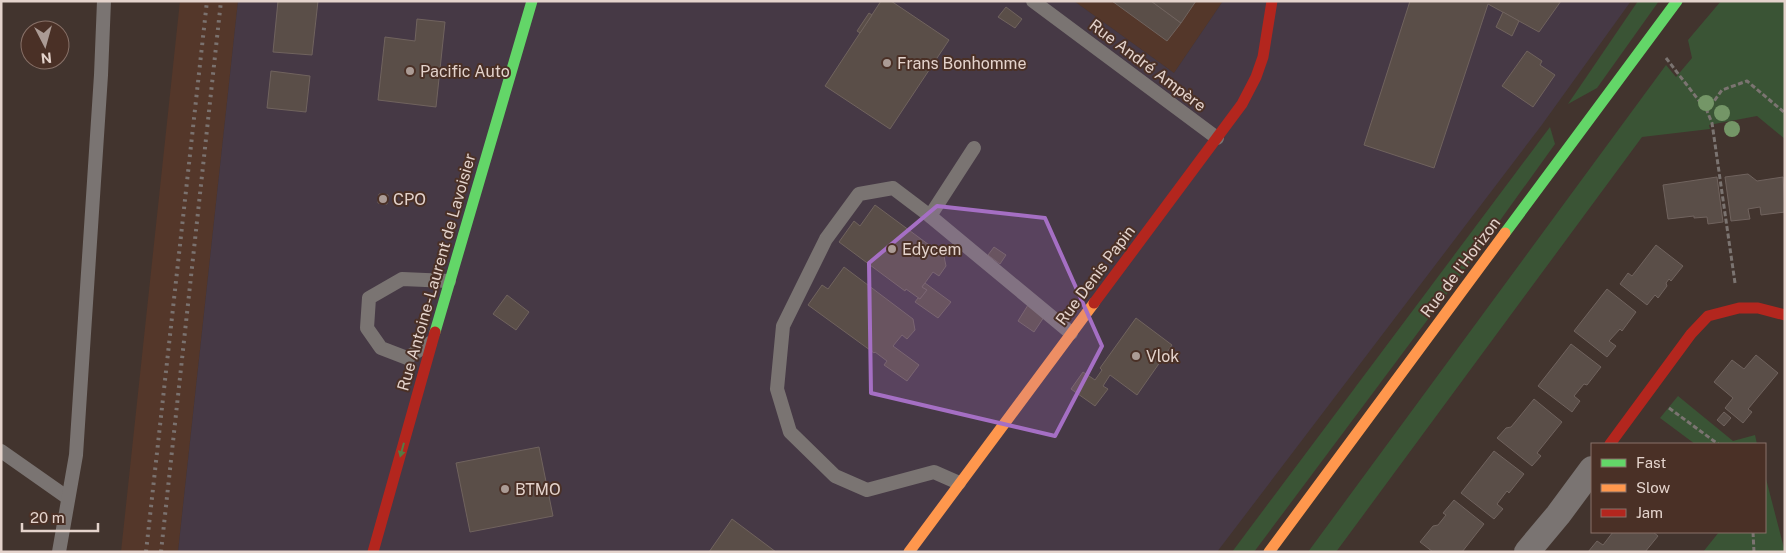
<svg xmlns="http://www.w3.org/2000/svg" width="1786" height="553" font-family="'Public Sans',sans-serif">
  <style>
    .built { fill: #54372a }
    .industrial { fill: #463945 }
    .green { fill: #3a5435 }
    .building { fill: #5a4e48; stroke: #70635e }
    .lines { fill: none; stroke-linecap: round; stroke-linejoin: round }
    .path { stroke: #7b7471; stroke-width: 3; stroke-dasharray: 5 2.5; stroke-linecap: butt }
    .lane { stroke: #7a7472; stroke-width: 14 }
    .street { stroke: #7a7472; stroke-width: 26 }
    .fast { stroke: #63d668; stroke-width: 11 }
    .slow { stroke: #ff974d; stroke-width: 11 }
    .jam { stroke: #b3261e; stroke-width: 11 }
    .rail { stroke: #7b726f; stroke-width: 4; stroke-dasharray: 2.5 5; stroke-linecap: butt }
    .tree { fill: #749667 }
    .oneway { fill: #557b44 }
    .marked { fill: #a56fc4; fill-opacity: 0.2; stroke: #a56fc4; stroke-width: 4; stroke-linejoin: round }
    .poi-dot { fill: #ab9b95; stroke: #4a3026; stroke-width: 2 }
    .labels { text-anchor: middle; stroke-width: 4; stroke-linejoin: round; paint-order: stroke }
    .poi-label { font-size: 16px; fill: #e4d3cc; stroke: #4a3026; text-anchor: start }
    .street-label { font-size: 16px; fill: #e4d3cc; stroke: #4a3026 }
  </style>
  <rect width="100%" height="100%" fill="#42342e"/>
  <g class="built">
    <polygon points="180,1 238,1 178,552 121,552"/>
    <polygon points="1074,1 1223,1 1174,73"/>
  </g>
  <polygon class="industrial" points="238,1 1074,1 1174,73 1223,1 1631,1 1541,126 1217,552 178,552"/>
  <g class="green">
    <polygon points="1638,1 1659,1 1597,88 1568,104"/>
    <polygon points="1721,1 1785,1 1785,139 1757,116 1709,125 1710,129 1642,137 1336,552 1308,552 1666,65 1676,77 1692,58 1688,40"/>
    <polygon points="1550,127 1555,144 1458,279 1254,552 1232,552"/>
    <polygon points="1678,396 1733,441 1755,435 1757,444 1695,444 1660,418"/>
    <polygon points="1765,475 1785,552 1703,552 1719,532 1765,532"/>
  </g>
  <g class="building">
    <polygon points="278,1 318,1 312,55 273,52"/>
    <polygon points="881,1 891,1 949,40 890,129 825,86"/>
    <polygon points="1112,1 1151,1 1181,23 1167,41"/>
    <polygon points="1151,1 1196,1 1181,23"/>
    <polygon points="1410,1 1561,1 1539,32 1488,4 1434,168 1364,145"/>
    <polygon points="1006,7 1022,19 1015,28 998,17"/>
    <polygon points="1503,12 1519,21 1512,36 1496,27"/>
    <polygon points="869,13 872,15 860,33 857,31"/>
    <polygon points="417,19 445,22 436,107 378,100 385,37 415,41"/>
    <polygon points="1527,51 1542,61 1540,65 1555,75 1533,107 1502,86"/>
    <polygon points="271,71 310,76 306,112 267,108"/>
    <polygon points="1748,174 1757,181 1783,177 1785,212 1761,215 1760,207 1748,209 1750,219 1731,221 1725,177"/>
    <polygon points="1717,177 1723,222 1708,224 1707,217 1694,218 1694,216 1668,219 1663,185"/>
    <polygon points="379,194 388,195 387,204 378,203"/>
    <polygon points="875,205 944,256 946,266 939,276 933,272 922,287 927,290 920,299 906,289 905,291 839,242 854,221 860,226"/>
    <polygon points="1656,245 1683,266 1671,281 1669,279 1666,283 1667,286 1658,298 1655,295 1647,305 1620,284 1628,273 1632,276"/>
    <polygon points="994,247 1006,255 1000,264 988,255"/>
    <polygon points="844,267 913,319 915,330 907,339 902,335 893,346 919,365 907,381 884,365 887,361 875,352 874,353 808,305 822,285 828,289"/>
    <polygon points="925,283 951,302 938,318 915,302 918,298 920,299 927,290 922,287"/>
    <polygon points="1607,289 1636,312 1622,331 1620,329 1609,341 1616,346 1607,357 1574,331"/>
    <polygon points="507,295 529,312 516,330 493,314"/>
    <polygon points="1028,305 1044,317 1034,332 1018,321"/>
    <polygon points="1136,318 1172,345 1137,395 1110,375 1103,386 1108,389 1095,406 1071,389 1083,372 1095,380 1102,370 1100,368"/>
    <polygon points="1571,344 1601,367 1587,385 1584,384 1574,396 1580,401 1572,412 1538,386"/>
    <polygon points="1756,355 1778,373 1748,409 1752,412 1743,423 1725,408 1733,398 1714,382 1732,360 1744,369"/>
    <polygon points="1534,399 1562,422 1537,453 1541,456 1532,466 1497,438 1506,428 1511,427"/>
    <polygon points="1724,412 1731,418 1724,426 1717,420"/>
    <polygon points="539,447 553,516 470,532 456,463"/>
    <polygon points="1494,451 1524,474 1509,493 1507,491 1497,504 1503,509 1494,519 1461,493"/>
    <polygon points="1454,500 1484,524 1462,552 1433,552 1420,542 1433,526 1438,525 1446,515 1443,513"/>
    <polygon points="732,519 776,552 709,552"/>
    <polygon points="1613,532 1653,532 1658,536 1645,552 1588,552 1597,541 1603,545"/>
  </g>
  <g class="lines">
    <g class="path">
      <polyline points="1666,58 1707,111"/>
      <polyline points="1735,283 1712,123 1707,111 1722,90 1747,81 1785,113"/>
      <polyline points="1669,408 1718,444"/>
      <polyline points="1753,532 1754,552"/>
    </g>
    <g class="lane">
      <polyline points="1033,1 1217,138"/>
      <polyline points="930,216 974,148"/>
      <polyline points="430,343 407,358 381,348 367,328 369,298 402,279 449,281"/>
      <polyline points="1,451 68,498"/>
      <polyline points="959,483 934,472 867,490 835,476 790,432 777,389 783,326 826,239 859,194 893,188 930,216 1071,333"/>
      <polyline points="59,552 76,455 101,75 104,1"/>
    </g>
    <polyline class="street" points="1527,552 1558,515 1592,469"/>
    <g class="fast">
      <polyline points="1505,233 1677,1"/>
      <polyline points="435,332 532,1"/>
    </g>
    <g class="slow">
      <polyline points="909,552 1094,303"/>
      <polyline points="1269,552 1505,233"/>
    </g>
    <g class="jam">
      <polyline points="1094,303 1242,104 1256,77 1263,57 1272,1"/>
      <polyline points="1610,444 1691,334 1708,316 1739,308 1758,308 1785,315"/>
      <polyline points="373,552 435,332"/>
    </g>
    <g class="rail">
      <polyline points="146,552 207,1"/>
      <polyline points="161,552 221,1"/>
    </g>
  </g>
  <g class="tree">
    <circle cx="1706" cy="103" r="8"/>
    <circle cx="1722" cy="113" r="8"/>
    <circle cx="1732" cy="129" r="8"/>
  </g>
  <defs><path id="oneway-solid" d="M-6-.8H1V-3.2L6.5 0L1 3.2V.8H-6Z" transform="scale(1.25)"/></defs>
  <use class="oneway" href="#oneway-solid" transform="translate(402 450) rotate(105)"/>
  <path class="marked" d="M937 206 1045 218 1102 346 1055 436 871 393 869 263Z"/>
  <g class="poi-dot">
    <circle cx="887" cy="63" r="5"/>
    <circle cx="410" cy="71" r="5"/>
    <circle cx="383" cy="199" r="5"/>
    <circle cx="892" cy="249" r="5"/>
    <circle cx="1136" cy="356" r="5"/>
    <circle cx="505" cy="489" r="5"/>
  </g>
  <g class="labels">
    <g class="poi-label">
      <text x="897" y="69">Frans Bonhomme</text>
      <text x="420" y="77">Pacific Auto</text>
      <text x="393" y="205">CPO</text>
      <text x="902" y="255">Edycem</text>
      <text x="1146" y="362">Vlok</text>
      <text x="515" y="495">BTMO</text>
    </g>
    <g class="street-label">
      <text transform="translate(1148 65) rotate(37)" y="6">Rue André Ampère</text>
      <text transform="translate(1460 267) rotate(-53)" y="6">Rue de l'Horizon</text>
      <text transform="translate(436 272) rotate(-74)" y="6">Rue Antoine-Laurent de Lavoisier</text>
      <text transform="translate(1095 275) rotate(-53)" y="6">Rue Denis Papin</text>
    </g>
  </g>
  <rect width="1786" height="553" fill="none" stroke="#e4d3cc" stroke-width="5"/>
  <rect x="1591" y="443" width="175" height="90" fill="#4a3026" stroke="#887168"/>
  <rect x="1601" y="459" width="25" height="8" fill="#63d668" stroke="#887168"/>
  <text x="1636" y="468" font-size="15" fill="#e4d3cc">Fast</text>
  <rect x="1601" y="484" width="25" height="8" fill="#ff974d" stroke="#887168"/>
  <text x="1636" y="493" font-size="15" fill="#e4d3cc">Slow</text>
  <rect x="1601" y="509" width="25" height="8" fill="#b3261e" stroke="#887168"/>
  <text x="1636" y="518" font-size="15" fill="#e4d3cc">Jam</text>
  <g transform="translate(45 45) rotate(174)"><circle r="24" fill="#4a3026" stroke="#887168"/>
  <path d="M0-4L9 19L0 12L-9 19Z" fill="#ab9b95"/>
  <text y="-8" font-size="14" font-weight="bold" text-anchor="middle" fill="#e4d3cc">N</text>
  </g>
  <path d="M22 523v8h76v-8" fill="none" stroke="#e4d3cc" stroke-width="2.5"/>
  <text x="30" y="523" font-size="15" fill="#e4d3cc" stroke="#4a3026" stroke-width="4" paint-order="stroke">20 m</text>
</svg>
